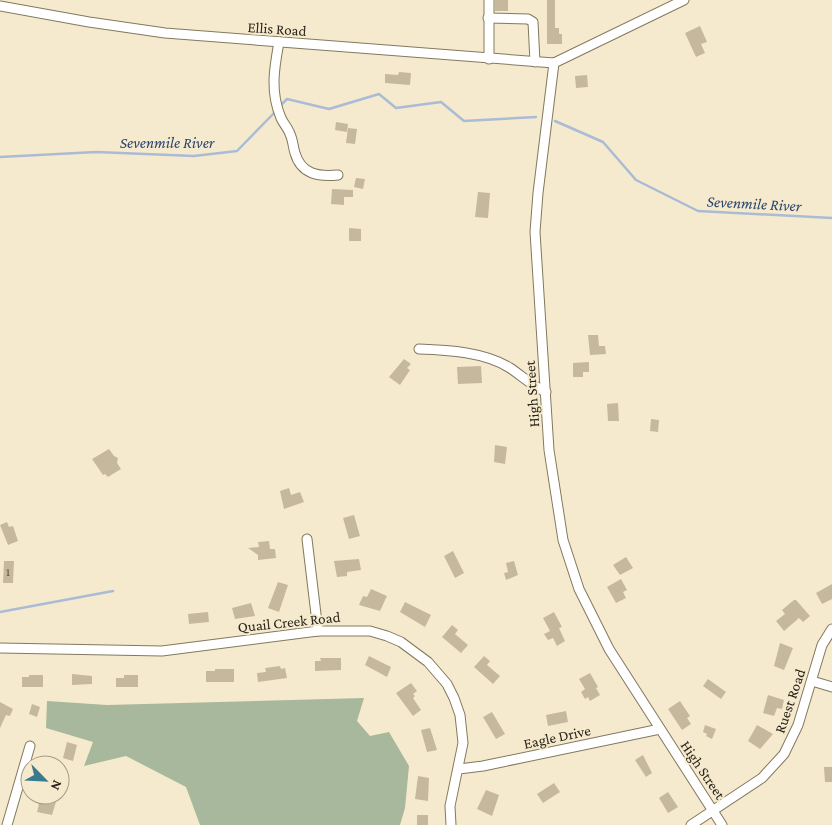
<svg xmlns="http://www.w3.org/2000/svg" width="832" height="825" font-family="'Crimson Pro',serif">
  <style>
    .forest { fill: #a8b89c }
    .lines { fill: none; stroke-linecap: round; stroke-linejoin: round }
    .stream { stroke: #aabbd5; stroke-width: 2.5 }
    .building { fill: #c6b89c }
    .minor-casing { stroke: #83785f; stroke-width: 11 }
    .minor { stroke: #fff; stroke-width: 9 }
    .labels { text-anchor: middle; stroke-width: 4; stroke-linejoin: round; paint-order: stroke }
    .number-label { font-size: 12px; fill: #514a3b }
    .street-label { font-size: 15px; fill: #2a251b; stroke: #f6eace }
    .water-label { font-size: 16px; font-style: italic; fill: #2c456b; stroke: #f6eace }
  </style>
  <rect width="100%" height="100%" fill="#f6eace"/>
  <polygon class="forest" points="364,698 357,721 370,736 389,732 409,766 405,808 400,825 200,825 186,787 126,756 84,766 93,742 46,728 47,701 107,705"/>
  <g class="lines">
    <g class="stream">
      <polyline points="279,107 287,99 329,109 379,94 396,108 441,102 464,121 536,117"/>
      <polyline points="555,121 603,142 636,180 698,211 832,218"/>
      <polyline points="0,157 96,152 194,156 237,151 276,111"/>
      <polyline points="0,612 113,591"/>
    </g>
  </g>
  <g class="building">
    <rect x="495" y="0" width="13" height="11"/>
    <polygon points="547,0 555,0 555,28 559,28 559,34 562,34 562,44 547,44"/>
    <polygon points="700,26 707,42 701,44 705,53 696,57 685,33"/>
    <polygon points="399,72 411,73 410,85 385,83 385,74 398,75"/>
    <polygon points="587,75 588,87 576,88 575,76"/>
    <polygon points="336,122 348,124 347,132 335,130"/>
    <polygon points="348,128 357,129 355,144 346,143"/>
    <polygon points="356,178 365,179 363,189 354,187"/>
    <polygon points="332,189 353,190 353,197 344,197 344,205 331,204"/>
    <polygon points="478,192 490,193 488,218 475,217"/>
    <polygon points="349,228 361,229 361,241 349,241"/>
    <polygon points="588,335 598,335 599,346 605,346 606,354 590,355"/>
    <polygon points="404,359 411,364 407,368 410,370 400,385 389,377"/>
    <polygon points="589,362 589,372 583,372 583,377 573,377 573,363"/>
    <polygon points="481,366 482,383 458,384 457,367"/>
    <polygon points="618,403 619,421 608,421 607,404"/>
    <polygon points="651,419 659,420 658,432 650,431"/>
    <polygon points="495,445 507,447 505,464 494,462"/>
    <polygon points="109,449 114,456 118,458 117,463 121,469 108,477 105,474 103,475 92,459"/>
    <polygon points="289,488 291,495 300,492 304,502 284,509 280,491"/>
    <polygon points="354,515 360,536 349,539 343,518"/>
    <polygon points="7,522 9,527 13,526 18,541 8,545 0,525"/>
    <polygon points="269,541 270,549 275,549 276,558 258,560 258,555 248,548 259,547 258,542"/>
    <polygon points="453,551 464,573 455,578 444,556"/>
    <polygon points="626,557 633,568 620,575 613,565"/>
    <polygon points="359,559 361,570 347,572 347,576 337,577 334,561"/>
    <polygon points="4,561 14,561 13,583 3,583"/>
    <polygon points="514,561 518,575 506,580 504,573 508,572 506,563"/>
    <polygon points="621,579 627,590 623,592 626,598 616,603 607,587"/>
    <polygon points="278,582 288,585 279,612 268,608"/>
    <polygon points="832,584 832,599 822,604 816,593"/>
    <polygon points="371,589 387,596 380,611 359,605 363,596 367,597"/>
    <polygon points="794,600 796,600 810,616 803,622 799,618 784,631 776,621 785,614 782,610"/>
    <polygon points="405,602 431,615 425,627 400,612"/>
    <polygon points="251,603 255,616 235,619 232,608"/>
    <polygon points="208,612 209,622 189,624 188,614"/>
    <polygon points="554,612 562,627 559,628 565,641 557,646 553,638 548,640 544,634 550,631 543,618"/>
    <polygon points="452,625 458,630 455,634 468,645 461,653 442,637"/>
    <polygon points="780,643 793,648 784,670 774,666"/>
    <polygon points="369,656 391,667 387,677 365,665"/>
    <polygon points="484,656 490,661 487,665 500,676 493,684 474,667"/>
    <polygon points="320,658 341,658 341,670 315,671 315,661 321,661"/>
    <polygon points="280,666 281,669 285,668 287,678 258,682 257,673 266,672 265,668"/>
    <polygon points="215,669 234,669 234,682 206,682 206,671 215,671"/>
    <polygon points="590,673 598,687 596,688 600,695 590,701 588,697 585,699 581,692 585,689 579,679"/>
    <polygon points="72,674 92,676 92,684 72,685"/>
    <polygon points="29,675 43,675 43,687 22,687 22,677 29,677"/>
    <polygon points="124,675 138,675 138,687 116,687 116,678 124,678"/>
    <polygon points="708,679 726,692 721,699 703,686"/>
    <polygon points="411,683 417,691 413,694 415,696 413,698 421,710 413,716 396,693"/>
    <polygon points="768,695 784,700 782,709 777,708 774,716 763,713"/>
    <polygon points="680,701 690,716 687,718 691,724 682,730 668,709"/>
    <polygon points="0,702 13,709 10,716 6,715 0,728"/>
    <polygon points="32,704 40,707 37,717 29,714"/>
    <polygon points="566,711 568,722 548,726 546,715"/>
    <polygon points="492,712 505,734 496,739 483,717"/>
    <polygon points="705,725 716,729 712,739 706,736 707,734 703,732"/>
    <polygon points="757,725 773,734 760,749 748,741"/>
    <polygon points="430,728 437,750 427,752 421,730"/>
    <polygon points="67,742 77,745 73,761 63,758"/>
    <polygon points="643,755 652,773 646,777 635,760"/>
    <polygon points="824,767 832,767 832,782 825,782"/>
    <polygon points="418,776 429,778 428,801 415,799"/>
    <polygon points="554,783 560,792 543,803 537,794"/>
    <polygon points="486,790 499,795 492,816 477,809"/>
    <polygon points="668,792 678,807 668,813 659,798"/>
    <polygon points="41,795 58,795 52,815 37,812"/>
    <rect x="417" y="815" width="11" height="10"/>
  </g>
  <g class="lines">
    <defs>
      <g id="minor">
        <polyline points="0,6 89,22 165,33 554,63 684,0"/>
        <polyline points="488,18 528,19 533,22 535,62"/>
        <path d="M279 42C274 69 270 92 281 118 283 123 288 128 290 134 293 140 293 147 295 153 301 174 318 177 338 175"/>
        <polyline points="489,59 489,0"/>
        <polyline points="554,63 538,193 535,232 549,450 563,540 579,589 609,649 722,825"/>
        <path d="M419 349C448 350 485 352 510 368 522 376 532 386 546 392"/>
        <polyline points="307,539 318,631"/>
        <polyline points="0,648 162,651 318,631 370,631 387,636 401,642 428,662 447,684 454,698 460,715 463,743 450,806 451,825"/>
        <polyline points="812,681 832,687"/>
        <polyline points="459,769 483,766 660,729"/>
        <polyline points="7,825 30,746"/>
        <polyline points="691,825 762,778 784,754 798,725 822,645 832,629"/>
      </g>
    </defs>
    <use href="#minor" class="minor-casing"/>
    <use href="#minor" class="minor"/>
  </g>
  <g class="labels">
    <g class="number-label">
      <text x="8" y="576">1</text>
    </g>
    <g class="street-label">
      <text transform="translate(277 29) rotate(4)" y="5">Ellis Road</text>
      <text transform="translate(532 394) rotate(-94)" y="5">High Street</text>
      <text transform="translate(289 622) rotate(-6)" y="5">Quail Creek Road</text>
      <text transform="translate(790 701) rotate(-71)" y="5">Ruest Road</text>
      <text transform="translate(557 737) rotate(-12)" y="5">Eagle Drive</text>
      <text transform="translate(703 770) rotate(56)" y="5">High Street</text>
    </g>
    <g class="water-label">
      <text x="167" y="148">Sevenmile River</text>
      <text transform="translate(754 203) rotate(3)" y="6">Sevenmile River</text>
    </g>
  </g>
  <g transform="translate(45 780) rotate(114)"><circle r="24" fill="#f6eace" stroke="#a49b86"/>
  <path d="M0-4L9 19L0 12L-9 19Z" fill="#397a8d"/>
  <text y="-8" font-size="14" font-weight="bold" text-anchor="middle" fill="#2a251b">N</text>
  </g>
</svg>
